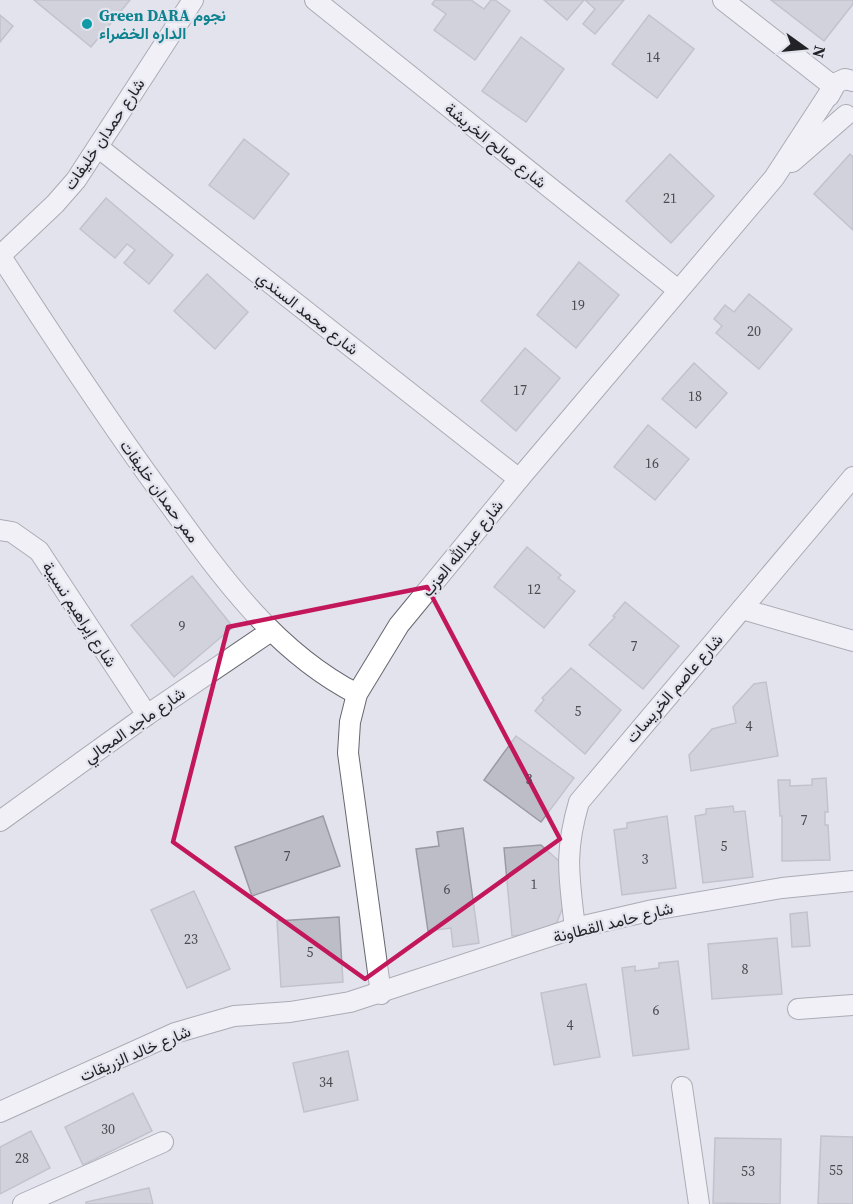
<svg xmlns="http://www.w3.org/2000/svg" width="853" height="1204" font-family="'Source Serif 4',Vazirmatn,serif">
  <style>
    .building { fill: #bdbdc8; stroke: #9a99a4; stroke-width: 1.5 }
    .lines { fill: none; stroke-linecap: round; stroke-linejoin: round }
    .minor-casing { stroke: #676770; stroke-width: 22 }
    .minor { stroke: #fff; stroke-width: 20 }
    .marked { fill: none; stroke: #c2185b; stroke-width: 4.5; stroke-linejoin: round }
    .culture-dot { fill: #0f9aa8; stroke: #e3e3ee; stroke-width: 2 }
    .labels { text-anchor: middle; stroke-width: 4.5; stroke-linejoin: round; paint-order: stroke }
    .number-label { font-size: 14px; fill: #4a4a4f }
    .culture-label { font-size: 16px; font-weight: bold; fill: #0d838f; stroke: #e3e3ee; text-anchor: start }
    .street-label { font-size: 16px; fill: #232327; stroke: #e3e3ee }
  </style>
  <rect width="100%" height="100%" fill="#e3e3ee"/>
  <g class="building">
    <polygon points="34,0 130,0 91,47"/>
    <polygon points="435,0 471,0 484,9 491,0 495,0 510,11 475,60 434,30 446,14 432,4"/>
    <polygon points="544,0 584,0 567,20"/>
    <polygon points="585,0 624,0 595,34 583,24 595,9"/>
    <polygon points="771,0 853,0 853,4 824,41"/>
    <polygon points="0,15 13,26 0,42"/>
    <polygon points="649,15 694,49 657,98 612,64"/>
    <polygon points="521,37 564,69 526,122 482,91"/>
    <polygon points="244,139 289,174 254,219 209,185"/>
    <polygon points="670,154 714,196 671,243 626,201"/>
    <polygon points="850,154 853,157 853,230 814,194"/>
    <polygon points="106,198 173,255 149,284 124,263 135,250 127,244 115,258 80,229"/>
    <polygon points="579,262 619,295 576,348 537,315"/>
    <polygon points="207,274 248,312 215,349 174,311"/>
    <polygon points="749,294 792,329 759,369 716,333 722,326 714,319 725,305 734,312"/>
    <polygon points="525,348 560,378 516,431 481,401"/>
    <polygon points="694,363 727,393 696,428 662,399"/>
    <polygon points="648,425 689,459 655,500 614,467"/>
    <polygon points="527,547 561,575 558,578 575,591 544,628 494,587"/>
    <polygon points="192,576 233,627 174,677 131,625"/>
    <polygon points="625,602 679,646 643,689 589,645 615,617 613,616"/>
    <polygon points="571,668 621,710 585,754 535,711 544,700 542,698"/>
    <polygon points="766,682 778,756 691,771 689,755 712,729 736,723 733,707 754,684"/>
    <polygon points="516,736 574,778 541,822 484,780"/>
    <polygon points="826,778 828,812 825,812 825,825 828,825 830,860 782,861 782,816 780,816 778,780 790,780 790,786 812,785 812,779"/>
    <polygon points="733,806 734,812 745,811 753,877 703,883 695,816 706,814 706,809"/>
    <polygon points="323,816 340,866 252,896 235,847"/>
    <polygon points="667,816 676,888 622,895 614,830 627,828 627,823"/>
    <polygon points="463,828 479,943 453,947 451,928 428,931 416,849 439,846 437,832"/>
    <polygon points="541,845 559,861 563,907 553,932 512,936 504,848"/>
    <polygon points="194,891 230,969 187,988 151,910"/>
    <polygon points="807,912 810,946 792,947 790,914"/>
    <polygon points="339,917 343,982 281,987 277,921"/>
    <polygon points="777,938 782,994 712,999 708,944"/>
    <polygon points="678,961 689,1049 633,1056 622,968 635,966 635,971 659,968 659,963"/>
    <polygon points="586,984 600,1057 554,1065 541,993"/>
    <polygon points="348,1051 358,1100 304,1112 293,1063"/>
    <polygon points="133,1093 152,1131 83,1165 65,1127"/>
    <polygon points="31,1131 50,1168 0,1194 0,1147"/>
    <polygon points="821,1136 853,1137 853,1204 818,1204"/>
    <polygon points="715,1138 781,1139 780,1204 713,1203"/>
    <polygon points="149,1188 153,1204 86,1204 86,1202"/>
  </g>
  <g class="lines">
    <defs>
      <g id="minor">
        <polyline points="315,0 678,290"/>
        <polyline points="723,0 833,86"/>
        <polyline points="829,96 836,83 845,79 853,81"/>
        <polyline points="99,148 519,479"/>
        <polyline points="792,162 846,115"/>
        <path d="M0 255C53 337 106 418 164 497 218 572 273 651 357 694"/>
        <polyline points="0,256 55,204 76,180 193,0"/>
        <polyline points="0,530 12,532 39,551 147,715"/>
        <polyline points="742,609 853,641"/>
        <polyline points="0,821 147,715 271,631"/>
        <path d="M575 928C569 876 564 853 579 802L853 477"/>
        <polyline points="381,994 348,753 350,722 357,694 399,625 519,479 774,178 830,92"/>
        <polyline points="798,1009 853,1005"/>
        <polyline points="682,1087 699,1204"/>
        <polyline points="0,1112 175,1033 234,1016 290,1012 350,1002 575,928 653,910 782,888 853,881"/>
        <polyline points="23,1204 163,1142"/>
      </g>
    </defs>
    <use href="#minor" class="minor-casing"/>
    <use href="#minor" class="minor"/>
  </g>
  <path d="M0 0H853V1204H0ZM427 587 560 839 365 979 173 842 228 627Z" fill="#e3e3ee" fill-opacity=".55" fill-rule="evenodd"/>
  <path class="marked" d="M427 587 560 839 365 979 173 842 228 627Z"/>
  <circle class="culture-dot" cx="87" cy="24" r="6"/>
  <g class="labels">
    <g class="number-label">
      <text x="653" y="62">14</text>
      <text x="670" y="203">21</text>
      <text x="578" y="310">19</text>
      <text x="754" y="336">20</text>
      <text x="520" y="395">17</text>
      <text x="695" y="401">18</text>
      <text x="652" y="468">16</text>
      <text x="534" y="594">12</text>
      <text x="182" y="631">9</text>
      <text x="634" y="651">7</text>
      <text x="578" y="716">5</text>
      <text x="749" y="731">4</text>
      <text x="529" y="784">3</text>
      <text x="804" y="825">7</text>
      <text x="724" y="851">5</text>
      <text x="287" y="861">7</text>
      <text x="645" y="864">3</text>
      <text x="534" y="889">1</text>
      <text x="447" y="894">6</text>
      <text x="191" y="944">23</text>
      <text x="310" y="957">5</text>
      <text x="745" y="974">8</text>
      <text x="656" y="1015">6</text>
      <text x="570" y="1030">4</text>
      <text x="326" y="1087">34</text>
      <text x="108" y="1134">30</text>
      <text x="22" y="1163">28</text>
      <text x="836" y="1175">55</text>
      <text x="748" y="1176">53</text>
    </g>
    <g class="culture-label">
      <text x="99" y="21">Green DARA نجوم<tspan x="99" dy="18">الداره الخضراء</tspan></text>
    </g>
    <g class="street-label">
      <text transform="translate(104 134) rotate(-56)" y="6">شارع حمدان خليفات</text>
      <text transform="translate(496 145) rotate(39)" y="6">شارع صالح الخريشة</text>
      <text transform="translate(308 313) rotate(38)" y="6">شارع محمد السندي</text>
      <text transform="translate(160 491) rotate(54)" y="6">ممر حمدان خليفات</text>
      <text transform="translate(462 548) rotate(-51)" y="6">شارع عبدالله العزب</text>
      <text transform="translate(80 614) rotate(57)" y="6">شارع إبراهيم نسيبة</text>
      <text transform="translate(674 688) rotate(-49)" y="6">شارع عاصم الخريسات</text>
      <text transform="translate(134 725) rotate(-35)" y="6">شارع ماجد المجالي</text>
      <text transform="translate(613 922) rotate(-14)" y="6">شارع حامد القطاونة</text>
      <text transform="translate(135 1053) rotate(-23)" y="6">شارع خالد الزريقات</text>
    </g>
  </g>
  <g transform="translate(805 48) rotate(105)" stroke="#e3e3ee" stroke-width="4.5" paint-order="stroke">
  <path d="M0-4.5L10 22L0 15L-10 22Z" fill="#232327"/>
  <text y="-9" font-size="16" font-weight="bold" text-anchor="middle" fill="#232327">N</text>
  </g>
</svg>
